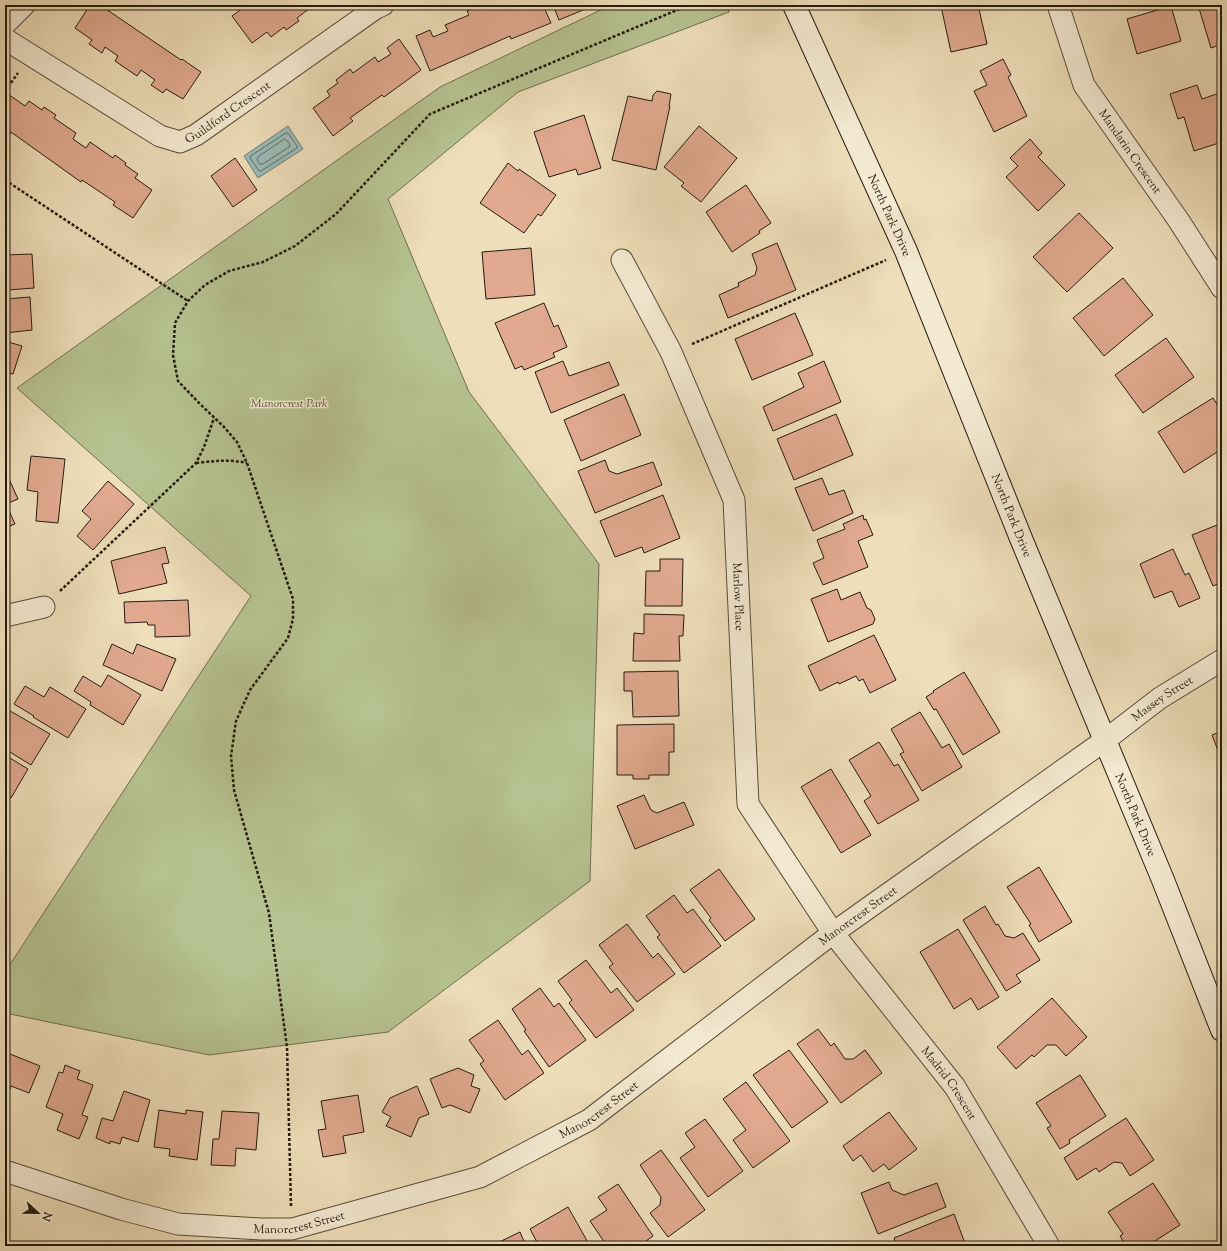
<svg xmlns="http://www.w3.org/2000/svg" width="1227" height="1251" font-family="'Sorts Mill Goudy',serif">
  <style>
    .green { fill: #b6c291; stroke: #6e6e50 }
    .water { fill: #9bbbb8; stroke: #6c7b74 }
    .lines { fill: none; stroke-linecap: round; stroke-linejoin: round }
    .shore { stroke: #606b64; stroke-width: 1 }
    .building { fill: #e0a990; stroke: #261b0f }
    .street-casing { stroke: #584c3a; stroke-width: 23 }
    .secondary-casing { stroke: #261b0f; stroke-width: 24 }
    .path { stroke: #261b0f; stroke-width: 2.5; stroke-dasharray: 3 2; stroke-linecap: butt }
    .street { stroke: #f4ead2; stroke-width: 21 }
    .secondary { stroke: #f4ead2; stroke-width: 22 }
    .labels { text-anchor: middle; stroke-width: 3; stroke-linejoin: round; paint-order: stroke }
    .street-label { font-size: 12px; fill: #261b0f; stroke: #f4ead2 }
    .park-label { font-size: 12px; font-style: italic; fill: #514d36; stroke: #f4ead2 }
  </style>
  <rect width="100%" height="100%" fill="#eedeba"/>
  <filter id="stains"><feTurbulence type="fractalNoise" baseFrequency=".005" numOctaves="4"/><feColorMatrix values="0 0 0 0 .2 0 0 0 0 .09 0 0 0 0 .02 0 0 0 .5 -.17"/></filter>
  <radialGradient id="worn" r=".72"><stop offset=".6" stop-color="#630" stop-opacity="0"/><stop offset="1" stop-color="#630" stop-opacity=".3"/></radialGradient>
  <polygon class="green" points="611,5 727,5 729,12 518,92 388,199 469,392 599,564 590,881 388,1032 209,1055 5,1013 5,972 251,596 17,388 440,87"/>
  <polygon class="water" points="288,126 303,149 258,178 244,156"/>
  <g class="lines">
    <g class="shore">
      <polygon points="286,133 288,133 297,146 297,148 261,171 259,171 250,158 251,156"/>
      <polygon points="285,139 290,144 289,147 263,164 260,164 257,160 258,157"/>
    </g>
  </g>
  <g class="building">
    <polygon points="90,5 100,5 181,60 182,59 201,72 183,99 166,89 163,93 151,85 155,80 141,70 137,76 115,61 118,56 105,47 102,53 89,44 92,40 75,28"/>
    <polygon points="247,5 314,5 297,18 299,21 286,30 284,27 271,37 267,32 252,43 232,16"/>
    <polygon points="482,5 484,5 485,8 493,5 500,5 501,8 508,5 543,5 551,23 511,39 510,36 430,71 416,36 430,30 433,37 448,31 445,25 469,15 467,11"/>
    <polygon points="553,5 595,5 559,20"/>
    <polygon points="945,5 978,5 987,44 951,52 941,6"/>
    <polygon points="1198,5 1222,5 1222,44 1211,48"/>
    <polygon points="1171,6 1181,41 1137,54 1127,19"/>
    <polygon points="399,39 421,70 384,97 382,95 350,118 353,121 333,136 313,108 330,96 327,91 338,83 336,80 350,69 353,73 375,57 378,62 391,54 387,48"/>
    <polygon points="1003,59 1011,75 1008,77 1027,116 994,132 974,91 987,85 980,71"/>
    <polygon points="1197,85 1202,99 1222,92 1222,142 1194,151 1184,117 1178,119 1170,94"/>
    <polygon points="657,91 671,94 669,106 670,106 656,170 612,160 628,96 652,101 653,95"/>
    <polygon points="8,94 25,106 29,101 42,110 44,107 56,115 54,118 76,133 73,139 86,148 90,142 113,158 115,155 126,163 125,165 138,174 135,178 152,190 133,218 113,205 115,202 82,180 81,182 11,132 9,136 5,133 5,99"/>
    <polygon points="584,115 601,168 578,175 576,169 549,177 534,132"/>
    <polygon points="699,126 737,158 701,202 681,186 684,183 664,167"/>
    <polygon points="1030,139 1042,153 1038,157 1065,185 1038,211 1006,177 1018,166 1010,158"/>
    <polygon points="235,158 257,190 233,207 211,176"/>
    <polygon points="508,163 518,171 519,169 556,195 541,216 538,214 524,233 480,203"/>
    <polygon points="746,185 771,223 759,231 760,233 732,252 706,212"/>
    <polygon points="1079,213 1113,248 1067,292 1033,257"/>
    <polygon points="777,243 796,290 728,318 719,295 739,286 738,283 755,275 757,268 752,254"/>
    <polygon points="531,248 535,295 486,299 482,252"/>
    <polygon points="32,254 34,288 8,290 8,294 5,294 5,274 6,274 5,255"/>
    <polygon points="1123,278 1153,315 1104,356 1073,318"/>
    <polygon points="30,297 32,330 5,333 5,299"/>
    <polygon points="544,303 554,327 558,325 567,347 553,353 555,357 524,370 522,366 515,369 495,323"/>
    <polygon points="795,313 813,355 752,380 735,339"/>
    <polygon points="1166,338 1194,377 1143,413 1115,375"/>
    <polygon points="5,341 22,346 13,374 5,372"/>
    <polygon points="563,361 569,376 609,362 619,385 551,413 535,372"/>
    <polygon points="824,361 841,402 773,431 763,407 804,387 798,373"/>
    <polygon points="624,394 641,435 581,461 564,420"/>
    <polygon points="1213,398 1222,412 1222,449 1184,473 1158,432"/>
    <polygon points="836,414 853,455 794,480 777,439"/>
    <polygon points="31,456 65,459 58,523 36,521 38,492 27,490"/>
    <polygon points="605,460 609,471 617,474 653,462 662,485 595,513 578,471"/>
    <polygon points="5,470 18,499 6,504 15,524 5,528"/>
    <polygon points="822,478 829,495 844,490 853,513 813,531 795,488"/>
    <polygon points="108,481 134,504 93,550 77,536 91,519 82,511"/>
    <polygon points="663,495 680,538 644,553 642,547 615,557 600,521"/>
    <polygon points="863,515 864,520 866,519 873,535 858,541 868,567 823,585 813,563 824,558 817,540 845,529 843,524"/>
    <polygon points="1222,523 1222,582 1213,586 1192,535"/>
    <polygon points="165,547 169,563 162,564 167,583 119,594 111,561"/>
    <polygon points="1173,549 1185,575 1189,573 1200,598 1179,607 1172,591 1154,598 1140,564"/>
    <polygon points="660,559 683,559 682,606 645,606 646,571 660,571"/>
    <polygon points="837,589 841,600 860,592 867,608 871,610 875,619 873,624 828,642 811,599"/>
    <polygon points="188,600 190,636 155,637 155,625 148,625 147,622 125,623 124,602"/>
    <polygon points="644,614 684,615 683,636 679,636 680,661 633,661 634,633 644,634"/>
    <polygon points="874,635 896,680 870,693 863,679 859,681 856,676 839,684 838,682 820,691 808,666"/>
    <polygon points="112,644 133,654 137,644 176,659 162,691 103,665"/>
    <polygon points="678,671 679,716 633,717 632,691 624,691 624,672"/>
    <polygon points="964,672 1000,732 963,755 936,709 934,710 926,697 934,692 933,691"/>
    <polygon points="108,675 141,695 123,725 90,705 91,702 74,691 83,676 101,687"/>
    <polygon points="25,686 44,697 50,687 86,709 68,738 33,717 34,716 14,704"/>
    <polygon points="5,708 50,734 31,765 5,749 5,740 7,737 5,736"/>
    <polygon points="920,712 942,748 949,744 962,767 922,791 900,754 904,752 891,729"/>
    <polygon points="674,724 674,752 669,752 669,775 649,775 649,779 633,779 633,775 617,775 617,725"/>
    <polygon points="1222,731 1222,761 1212,735"/>
    <polygon points="879,742 894,766 898,764 919,800 878,824 864,801 871,796 849,760"/>
    <polygon points="5,755 28,769 11,798 5,794"/>
    <polygon points="831,769 871,835 841,853 801,787"/>
    <polygon points="644,795 651,810 657,813 684,802 694,825 635,849 617,806"/>
    <polygon points="1039,867 1072,922 1039,942 1029,925 1031,924 1007,887"/>
    <polygon points="719,869 755,919 725,941 709,920 711,918 690,890"/>
    <polygon points="674,895 687,913 693,909 721,946 684,973 657,937 660,935 646,916"/>
    <polygon points="985,906 996,925 998,924 1005,936 1014,938 1023,933 1040,960 1016,975 1021,982 1006,991 963,920"/>
    <polygon points="627,924 653,958 658,953 675,974 637,1002 609,967 613,964 599,945"/>
    <polygon points="958,929 999,997 978,1010 971,998 954,1009 920,952"/>
    <polygon points="586,960 611,993 617,988 634,1010 596,1038 569,1003 572,1000 558,981"/>
    <polygon points="540,988 554,1007 559,1003 586,1040 549,1067 524,1031 526,1030 512,1009"/>
    <polygon points="1052,998 1087,1037 1066,1056 1056,1045 1047,1045 1034,1057 1032,1055 1016,1069 997,1047"/>
    <polygon points="498,1020 522,1055 528,1050 544,1073 505,1100 480,1064 484,1061 469,1040"/>
    <polygon points="818,1029 831,1046 834,1043 845,1059 853,1059 865,1050 882,1073 841,1103 797,1044"/>
    <polygon points="789,1050 828,1102 792,1128 753,1075"/>
    <polygon points="5,1052 40,1066 29,1093 11,1086 5,1102"/>
    <polygon points="65,1065 80,1071 77,1079 93,1085 82,1115 88,1117 79,1139 57,1130 63,1114 46,1107 59,1072 63,1073"/>
    <polygon points="458,1068 474,1075 471,1086 480,1089 470,1113 450,1105 442,1108 430,1079"/>
    <polygon points="1080,1075 1106,1116 1069,1140 1070,1143 1060,1149 1047,1128 1051,1126 1036,1103"/>
    <polygon points="746,1082 790,1141 753,1168 733,1140 746,1130 723,1099"/>
    <polygon points="417,1086 429,1114 419,1118 411,1137 386,1126 391,1117 382,1112 390,1098"/>
    <polygon points="124,1091 150,1100 138,1142 122,1137 120,1144 110,1141 110,1144 96,1138 102,1118 113,1121"/>
    <polygon points="358,1095 364,1132 343,1136 346,1153 323,1157 318,1130 326,1129 321,1101"/>
    <polygon points="159,1110 186,1114 186,1110 203,1112 197,1160 169,1156 170,1149 154,1147"/>
    <polygon points="222,1111 259,1113 256,1150 236,1148 235,1166 211,1165 213,1139 219,1139"/>
    <polygon points="889,1112 917,1149 889,1170 884,1164 873,1172 861,1155 853,1161 843,1146"/>
    <polygon points="1126,1118 1154,1160 1130,1176 1122,1163 1114,1162 1099,1172 1096,1168 1077,1180 1064,1158"/>
    <polygon points="705,1119 743,1171 708,1197 680,1158 695,1147 685,1133"/>
    <polygon points="661,1150 705,1210 668,1237 650,1213 660,1205 661,1197 640,1165"/>
    <polygon points="889,1182 892,1190 904,1195 937,1183 946,1207 878,1234 861,1193"/>
    <polygon points="1153,1183 1180,1225 1147,1246 1126,1246 1120,1236 1123,1234 1108,1212"/>
    <polygon points="618,1184 653,1236 639,1246 607,1246 590,1221 607,1210 598,1197"/>
    <polygon points="568,1207 590,1246 539,1246 530,1229"/>
    <polygon points="954,1214 966,1246 897,1246 894,1238"/>
    <polygon points="520,1232 526,1246 498,1246 497,1243"/>
  </g>
  <g class="lines">
    <defs>
      <g id="street">
        <path id="s1" d="M1058 5 1084 85 1179 221 1222 288"/>
        <polyline points="5,24 24,5"/>
        <path id="s2" d="M5 39 160 136 180 142 196 135 376 8 383 5"/>
        <path id="s3" d="M622 260 671 352 734 500 748 804 833 933 955 1087 1049 1246"/>
        <polyline points="5,616 44,607"/>
        <path id="s4" d="M5 1171 121 1209 178 1224 261 1229H292L480 1177 589 1120 833 933 1104 741 1160 698 1222 660"/>
      </g>
      <g id="secondary">
        <path id="s5" d="M794 5 906 251 1020 536 1163 880 1222 1030"/>
      </g>
    </defs>
    <use href="#street" class="street-casing"/>
    <use href="#secondary" class="secondary-casing"/>
    <g class="path">
      <polyline points="5,91 18,73"/>
      <polyline points="5,180 188,301"/>
      <polyline points="692,344 886,260"/>
      <path d="M196 463C214 461 229 459 247 463"/>
      <polyline points="60,591 196,463 204,447 214,418"/>
      <polyline points="291,1206 287,1047 269,913 234,790 231,756 236,721 250,690 288,638 293,619 293,599 247,463 237,442 224,427 198,402 178,381 173,355 175,323 188,301 205,285 229,271 263,262 295,246 336,214 430,114 689,5"/>
    </g>
    <use href="#street" class="street"/>
    <use href="#secondary" class="secondary"/>
  </g>
  <g class="labels">
    <g class="street-label">
      <text dy="4" stroke="none"><textPath href="#s2" startOffset="260">Guildford Crescent</textPath></text>
      <text dy="4" stroke="none"><textPath href="#s1" startOffset="165">Mandarin Crescent</textPath></text>
      <text dy="4" stroke="none"><textPath href="#s5" startOffset="231">North Park Drive</textPath></text>
      <text dy="4" stroke="none"><textPath href="#s5" startOffset="555">North Park Drive</textPath></text>
      <text dy="4" stroke="none"><textPath href="#s3" startOffset="362">Marlow Place</textPath></text>
      <text dy="4" stroke="none"><textPath href="#s4" startOffset="1325">Massey Street</textPath></text>
      <text dy="4" stroke="none"><textPath href="#s5" startOffset="879">North Park Drive</textPath></text>
      <text dy="4" stroke="none"><textPath href="#s4" startOffset="951">Manorcrest Street</textPath></text>
      <text dy="4" stroke="none"><textPath href="#s3" startOffset="914">Madrid Crescent</textPath></text>
      <text dy="4" stroke="none"><textPath href="#s4" startOffset="627">Manorcrest Street</textPath></text>
      <text dy="4" stroke="none"><textPath href="#s4" startOffset="303">Manorcrest Street</textPath></text>
    </g>
    <g class="park-label">
      <text x="289" y="407">Manorcrest Park</text>
    </g>
  </g>
  <rect width="1227" height="1251" fill="none" stroke="#eedeba" stroke-width="20"/>
  <rect x="6" y="6" width="1215" height="1239" fill="none" stroke="#261b0f" stroke-width="2"/>
  <rect x="10" y="10" width="1207" height="1231" fill="none" stroke="#261b0f"/>
  <g transform="translate(38 1213) rotate(112)" stroke="#f4ead2" stroke-width="3" paint-order="stroke">
  <path d="M0-3L7 15L0 10L-7 15Z" fill="#261b0f"/>
  <text y="-6" font-size="11" font-weight="bold" text-anchor="middle" fill="#261b0f">N</text>
  </g>
  <rect width="100%" height="100%" filter="url(#stains)"/>
  <rect width="100%" height="100%" fill="url(#worn)"/>
</svg>
